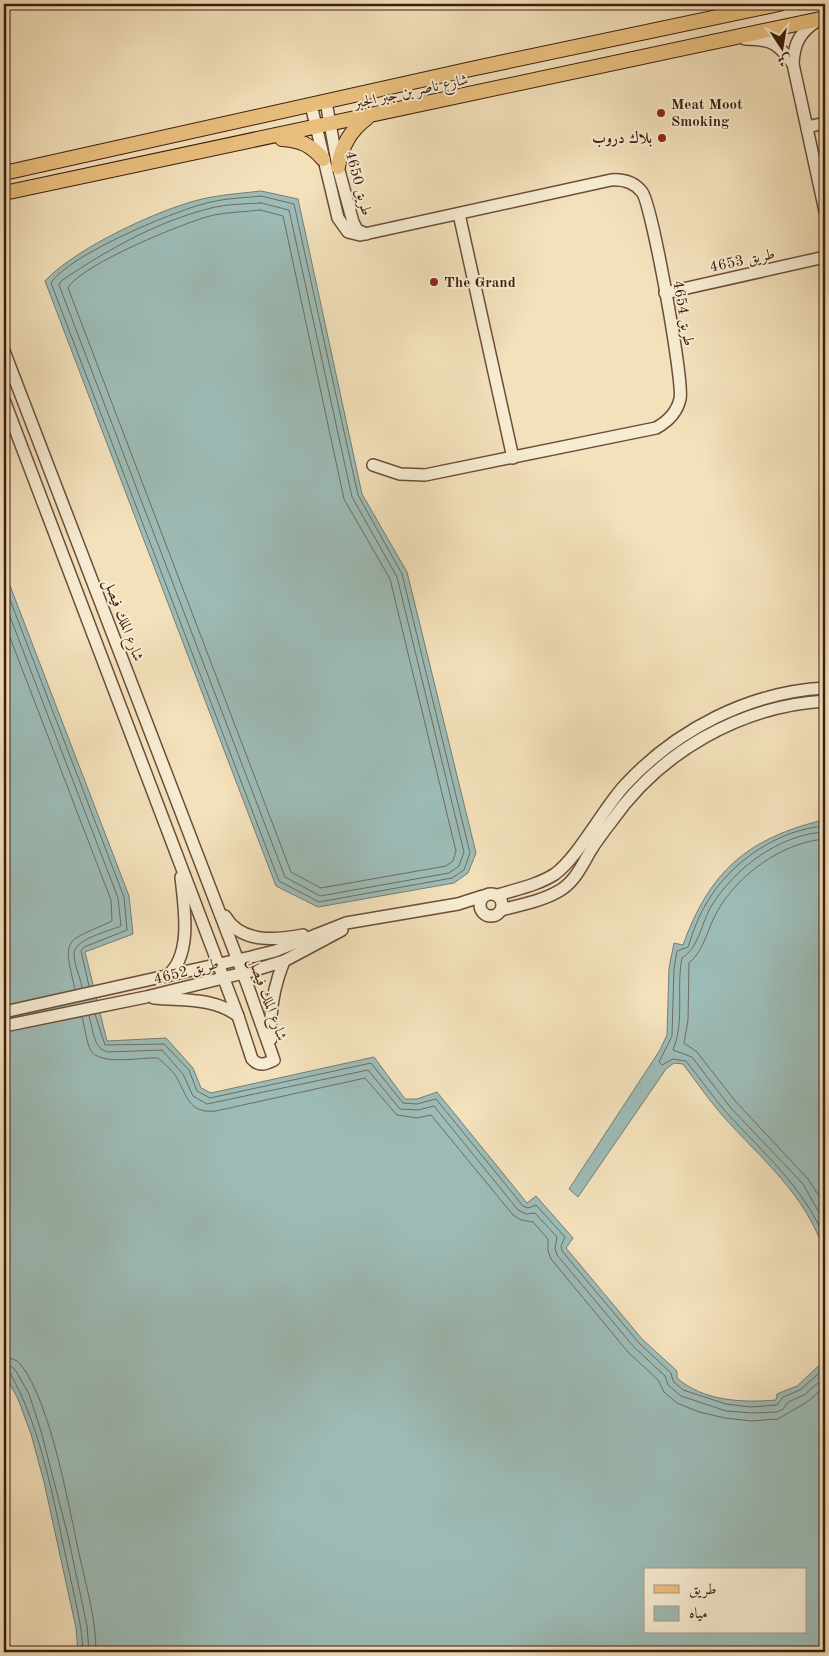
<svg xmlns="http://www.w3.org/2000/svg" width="829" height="1656" font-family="'Old Standard TT',Amiri,serif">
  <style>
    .water { fill: #9dbcb7; stroke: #777c73; fill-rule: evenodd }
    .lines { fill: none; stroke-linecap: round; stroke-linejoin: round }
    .shore { stroke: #6e6c62; stroke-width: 1 }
    .minor-casing { stroke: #6b4e38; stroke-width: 14 }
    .major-casing { stroke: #3e1d0d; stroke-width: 16 }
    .minor { stroke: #f7ecd3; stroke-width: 11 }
    .major { stroke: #eac07e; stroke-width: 14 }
    .poi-dot { fill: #8f2418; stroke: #f7ecd3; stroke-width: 2 }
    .labels { text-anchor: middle; stroke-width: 4; stroke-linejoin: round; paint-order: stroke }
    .street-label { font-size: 15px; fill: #3e1d0d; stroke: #f7ecd3 }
    .poi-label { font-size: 15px; font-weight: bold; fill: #3e1d0d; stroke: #f7ecd3; text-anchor: start }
  </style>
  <rect width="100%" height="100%" fill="#f3e1bb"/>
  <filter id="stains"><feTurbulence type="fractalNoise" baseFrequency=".004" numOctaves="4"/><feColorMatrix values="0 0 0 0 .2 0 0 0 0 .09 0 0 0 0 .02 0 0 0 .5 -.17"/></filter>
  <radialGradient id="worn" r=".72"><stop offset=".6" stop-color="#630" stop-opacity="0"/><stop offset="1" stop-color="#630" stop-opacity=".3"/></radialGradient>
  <g class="water">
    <path d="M261 191 298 199 362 494 407 572 476 853 468 873 454 883 318 907 276 886 45 281C75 248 168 204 212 197 228 194 245 193 261 191Z"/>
    <path d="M4 570 129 896 133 934 85 952 107 1041 166 1038 193 1068 201 1088 211 1093 374 1057 405 1099H417L437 1092 527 1203 536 1196 573 1238 566 1248 642 1339 677 1371V1378C703 1401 742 1403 776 1400L777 1394 797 1386 825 1360V1652H78L76 1628 44 1482 31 1434 18 1399 4 1373ZM645 1570H805V1632H645Z"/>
    <path d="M819 821H825V1254C807 1195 762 1160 722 1115 708 1099 696 1081 683 1064L674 1063 666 1069 578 1197 569 1189 660 1050 667 1035 669 968 674 943 683 945C709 873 745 840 819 821Z"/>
  </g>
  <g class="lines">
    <g class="shore">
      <path d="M261 196 294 204 358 495 402 574 470 853 464 870 452 878 319 902 279 881 51 283C68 255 178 209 211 202 227 198 245 198 261 196Z"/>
      <path d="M261 203 289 210 352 497 397 577 464 852 459 866 449 873 320 896 285 877 59 285 61 281C107 250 156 222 211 208 227 204 245 204 261 203Z"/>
      <path d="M260 210 283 216 344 499 390 579 456 851 453 861 446 866 321 888 291 872 68 288C80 265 187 221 214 215 229 212 245 212 260 210Z"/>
      <polyline points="4,584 124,897 127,930 84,947 81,951 89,986"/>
      <path d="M4 601 118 898 121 926C109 931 75 939 74 953 74 964 80 977 82 987"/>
      <path d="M4 622 111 900 112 921C65 943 62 935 75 989"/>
      <path d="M825 826C778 829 729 863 706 904 698 917 693 932 688 947L677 951 674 969 672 1036 659 1062 662 1065 673 1059 686 1061C700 1078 712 1096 726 1112 765 1155 801 1184 825 1238"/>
      <path d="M825 832C780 834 735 868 712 905 701 923 700 946 682 958 676 988 685 1020 673 1050L692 1057 730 1107 803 1184 825 1223"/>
      <path d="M825 839C783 842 739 874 718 910 707 928 705 950 689 963L688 1020 684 1043 697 1052 736 1102 808 1179 825 1205"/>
      <polyline points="95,1014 105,1045 164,1044 189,1070 197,1091 210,1098 371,1063 403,1103 417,1104 436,1099 523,1206 528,1208 536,1205 565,1237 561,1246 562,1251 639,1343 671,1373 673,1381 683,1390 726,1404 751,1407 777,1405 783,1397 800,1390 825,1368"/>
      <path d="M89 1016C93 1028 93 1049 108 1052L162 1050 183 1074 193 1096 207 1104 368 1070 400 1109 418 1110 434 1106 518 1210 526 1214 535 1213 557 1237 555 1248 557 1255 634 1347 665 1376 668 1385 681 1396 726 1411 752 1413 777 1412 783 1409 788 1402 804 1395 825 1377"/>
      <path d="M82 1017C85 1027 86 1042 91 1051 102 1066 141 1057 158 1058 165 1064 173 1071 177 1078 187 1095 188 1114 216 1111L365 1078 397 1115 417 1118 431 1115 513 1215 521 1220 533 1222 548 1239V1251L551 1259 628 1352 658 1380 664 1392 677 1403 699 1412 725 1418 752 1421 778 1419 807 1402 825 1387"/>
      <path d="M4 1357C10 1358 16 1359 21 1365 51 1403 69 1508 80 1558 87 1589 96 1620 96 1652"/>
      <polyline points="4,1365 11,1366 16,1371 29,1394 41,1431 68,1536 87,1626 89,1652"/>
      <path d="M4 1371 10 1373C42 1430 53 1499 67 1562 73 1592 82 1622 83 1652"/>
    </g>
    <defs>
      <g id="minor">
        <path d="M817 21C800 32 794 43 793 64L825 211"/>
        <path d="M745 39C771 39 778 43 793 64"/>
        <polyline points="326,102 338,167 353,222 357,230 366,234"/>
        <path d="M311 105 338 218 348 232 360 235 611 180C624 179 634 182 642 192 652 205 684 383 680 399 677 412 667 422 656 428L425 475 400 474 373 465"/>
        <polyline points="807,127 825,123"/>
        <polyline points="459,214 513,458"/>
        <polyline points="665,293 825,257"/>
        <path d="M4 351 247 984 274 1060C266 1064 259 1067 252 1059L238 1016 4 400"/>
        <circle cx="491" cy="905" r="11"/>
        <path d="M498 895C517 889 538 885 555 874 579 856 603 809 625 785 676 730 749 692 825 688"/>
        <path d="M501 910C520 905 542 901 559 891 575 882 582 865 591 850 597 840 604 831 611 822 660 752 740 706 825 701"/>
        <path d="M225 916C241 944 277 940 303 935"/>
        <path d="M167 976C193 955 184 906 181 877"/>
        <path d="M154 998C182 1001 214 997 238 1016"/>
        <polyline points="4,1012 251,957 275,951 346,923 458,904 483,896"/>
        <polyline points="4,1026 146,997 255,970 284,961 342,930"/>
        <path d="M271 1039C269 1012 274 986 284 961"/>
      </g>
      <g id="major">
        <path d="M282 139C300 140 311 145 323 159"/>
        <path d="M338 167C342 145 350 131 367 118"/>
        <polyline points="4,173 471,69 779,4"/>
        <polyline points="4,193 825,18"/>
      </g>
    </defs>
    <use href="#minor" class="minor-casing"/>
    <use href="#major" class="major-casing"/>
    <use href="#minor" class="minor"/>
    <use href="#major" class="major"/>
  </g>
  <g class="poi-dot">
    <circle cx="661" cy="113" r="5"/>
    <circle cx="662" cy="138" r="5"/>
    <circle cx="434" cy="282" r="5"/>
  </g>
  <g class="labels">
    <g class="street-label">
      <text transform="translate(411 91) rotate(-12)" y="5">شارع ناصر بن جبر الجبر</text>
      <text transform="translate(359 183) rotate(75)" y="5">طريق 4650</text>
      <text transform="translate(742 260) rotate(-12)" y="5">طريق 4653</text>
      <text transform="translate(684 313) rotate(80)" y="5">طريق 4654</text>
      <text transform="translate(124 620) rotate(69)" y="5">شارع الملك فيصل</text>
      <text transform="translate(186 971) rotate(-14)" y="5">طريق 4652</text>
      <text transform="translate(268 999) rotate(70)" y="5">شارع الملك فيصل</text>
    </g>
    <g class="poi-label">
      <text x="671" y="109">Meat Moot<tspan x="671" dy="17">Smoking</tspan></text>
      <text x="652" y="143" text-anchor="end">بلاك دروب</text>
      <text x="444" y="287">The Grand</text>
    </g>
  </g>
  <rect width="829" height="1656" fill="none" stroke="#f3e1bb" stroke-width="20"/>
  <rect x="5" y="5" width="819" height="1646" fill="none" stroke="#3e1d0d" stroke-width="2.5"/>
  <rect x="10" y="10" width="809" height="1636" fill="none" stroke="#3e1d0d"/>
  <rect x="644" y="1568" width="162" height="65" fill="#f7ecd3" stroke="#ad9984"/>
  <rect x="654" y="1585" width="25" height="8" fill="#eac07e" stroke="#ad9984"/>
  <text x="689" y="1594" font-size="15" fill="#3e1d0d">طريق</text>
  <rect x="654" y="1606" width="25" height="15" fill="#9dbcb7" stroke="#ad9984"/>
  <text x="689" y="1618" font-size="15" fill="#3e1d0d">مياه</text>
  <g transform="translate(782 48) rotate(168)" stroke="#f7ecd3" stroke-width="4" paint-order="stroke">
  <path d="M0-4L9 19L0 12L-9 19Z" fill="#3e1d0d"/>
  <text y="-8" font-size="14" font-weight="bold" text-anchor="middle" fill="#3e1d0d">ش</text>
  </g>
  <rect width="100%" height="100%" filter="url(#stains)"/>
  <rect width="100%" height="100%" fill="url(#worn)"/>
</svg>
